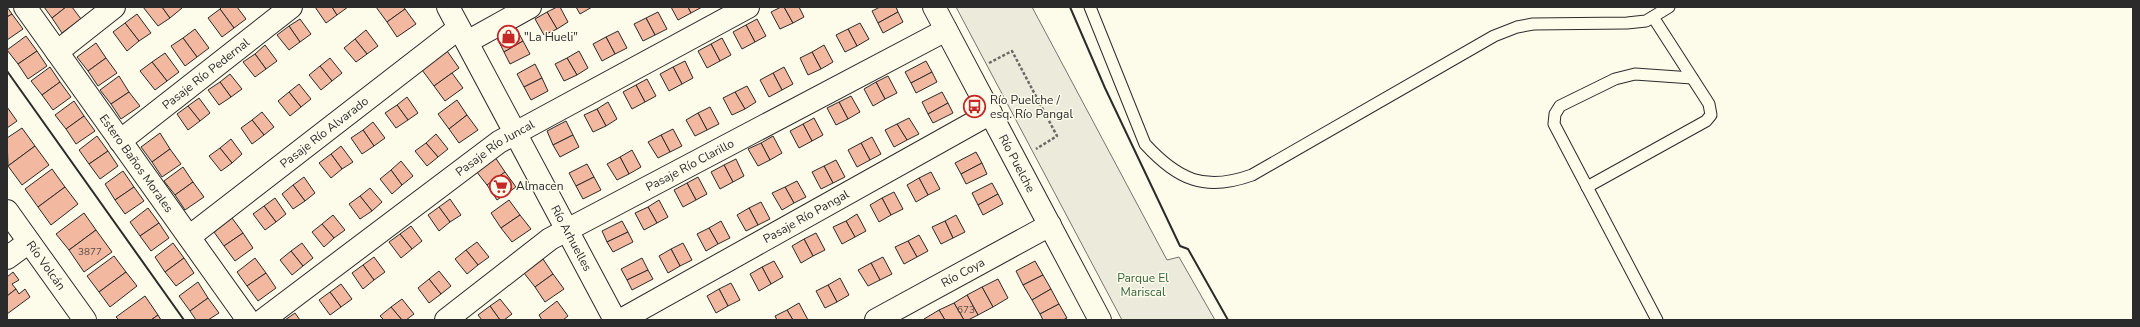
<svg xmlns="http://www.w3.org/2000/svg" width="2140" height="327" font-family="'Nunito Sans',sans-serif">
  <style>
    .green { fill: #ecebdb; stroke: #74746e }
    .building { fill: #f2b8a0; stroke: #2b2b2b }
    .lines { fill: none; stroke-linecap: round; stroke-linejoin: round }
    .lane-casing { stroke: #2b2b2b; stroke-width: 13 }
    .street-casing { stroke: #2b2b2b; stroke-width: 24 }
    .path { stroke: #6a6964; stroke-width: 2.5; stroke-dasharray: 3 2; stroke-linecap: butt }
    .lane { stroke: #fdfbea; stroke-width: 11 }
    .street { stroke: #fdfbea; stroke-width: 22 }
    .wall { stroke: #2b2b2b; stroke-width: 2 }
    .labels { text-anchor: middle; stroke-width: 3; stroke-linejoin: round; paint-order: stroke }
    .number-label { font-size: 10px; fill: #5d4e48 }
    .poi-label { font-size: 12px; fill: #2b2b2b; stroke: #fdfbea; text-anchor: start }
    .street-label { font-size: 12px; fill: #2b2b2b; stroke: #fdfbea }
    .park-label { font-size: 12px; fill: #34623c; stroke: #fdfbea }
  </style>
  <rect width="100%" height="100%" fill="#fdfbea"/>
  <polygon class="green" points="956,7 1032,7 1167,260 1179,257 1215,320 1122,320"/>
  <g class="building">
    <polygon points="7,7 12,14 7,17"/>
    <polygon points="44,7 66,7 52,18"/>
    <polygon points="66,7 72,7 81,19 62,33 52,18"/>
    <polygon points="143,7 162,7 170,18 158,26"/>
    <polygon points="162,7 181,7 182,8 170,18"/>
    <polygon points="222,7 237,7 246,19 234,28 220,9"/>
    <polygon points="315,7 332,7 337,15 326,23"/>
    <polygon points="332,7 348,7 337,15"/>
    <polygon points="376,7 404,7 405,9 387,22"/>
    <polygon points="557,7 560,7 568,22 557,29 547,12"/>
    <polygon points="576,7 592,7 580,14"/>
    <polygon points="671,7 688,7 691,13 678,20"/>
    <polygon points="688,7 702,7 691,13"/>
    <polygon points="781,7 784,7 793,23 780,29 771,12"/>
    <polygon points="784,7 799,7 804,17 793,23"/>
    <polygon points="880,7 896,7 898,12 878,23 872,11"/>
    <polygon points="220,9 234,28 222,37 208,18"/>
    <polygon points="405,9 416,24 397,37 387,22"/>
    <polygon points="547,12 557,29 544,35 535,19"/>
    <polygon points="658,12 667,29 655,35 646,18"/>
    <polygon points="898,12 903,22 883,33 878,23"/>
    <polygon points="12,14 23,29 7,40 7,17"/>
    <polygon points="137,14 151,33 139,41 125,23"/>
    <polygon points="646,18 655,35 643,41 634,24"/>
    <polygon points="300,19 311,34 300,42 289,26"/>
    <polygon points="757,19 766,36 755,42 746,25"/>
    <polygon points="513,22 523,41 504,52 494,32"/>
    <polygon points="125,23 139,41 127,51 113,32"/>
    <polygon points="860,23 869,39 857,46 848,29"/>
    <polygon points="746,25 755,42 742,49 733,32"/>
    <polygon points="289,26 300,42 289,50 277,35"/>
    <polygon points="195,29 209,48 197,57 183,38"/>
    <polygon points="848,29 857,46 845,52 836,35"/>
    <polygon points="366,30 378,46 367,54 355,39"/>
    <polygon points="618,31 627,48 615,54 606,37"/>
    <polygon points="26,36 37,51 18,64 7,50"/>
    <polygon points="606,37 615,54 602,61 593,44"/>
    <polygon points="183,38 197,57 185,66 171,46"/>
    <polygon points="722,38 731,55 720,61 711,44"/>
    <polygon points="355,39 367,54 356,62 344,48"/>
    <polygon points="523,41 530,54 510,64 504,52"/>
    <polygon points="96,43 106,58 88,71 77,57"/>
    <polygon points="711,44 720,61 707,68 698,51"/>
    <polygon points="265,45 277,61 266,69 255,54"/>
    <polygon points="824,45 833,62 821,69 812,52"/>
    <polygon points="445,48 459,68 434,86 419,66"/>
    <polygon points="37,51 47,66 28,79 18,64"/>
    <polygon points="579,51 588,68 577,75 567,58"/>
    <polygon points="812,52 821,69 808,75 800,58"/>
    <polygon points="165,53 179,72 167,81 152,62"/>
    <polygon points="255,54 266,69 255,77 243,62"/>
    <polygon points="106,58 117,73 98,86 88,71"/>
    <polygon points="330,58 342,73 332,81 320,66"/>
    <polygon points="567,58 577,75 564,81 555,64"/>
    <polygon points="685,61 693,78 682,84 673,67"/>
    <polygon points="926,61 932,72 911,83 905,72"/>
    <polygon points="152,62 167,81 155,90 140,71"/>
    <polygon points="535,64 542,78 524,87 517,74"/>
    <polygon points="320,66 332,81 321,90 309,75"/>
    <polygon points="50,67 60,82 42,95 31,81"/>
    <polygon points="673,67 682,84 669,91 660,74"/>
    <polygon points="784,67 793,84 782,90 773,73"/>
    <polygon points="932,72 937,82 916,93 911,83"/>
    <polygon points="452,73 463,88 445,101 434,86"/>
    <polygon points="773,73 782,90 769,97 760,80"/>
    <polygon points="230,74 242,89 231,97 220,82"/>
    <polygon points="119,76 129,92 111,104 100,90"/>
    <polygon points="888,76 897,93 885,99 876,82"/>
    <polygon points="542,78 548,91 531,100 524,87"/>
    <polygon points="647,79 656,96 645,102 636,85"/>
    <polygon points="60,82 71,97 53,110 42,95"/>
    <polygon points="220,82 231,97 219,105 208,90"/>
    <polygon points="876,82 885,99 873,106 864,89"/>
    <polygon points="299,84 311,99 301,107 289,92"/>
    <polygon points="636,85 645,102 632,109 623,92"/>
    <polygon points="747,86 756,102 745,109 735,92"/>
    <polygon points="129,92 140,106 121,119 111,104"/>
    <polygon points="289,92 301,107 290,116 278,101"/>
    <polygon points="735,92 745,109 732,115 723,98"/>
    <polygon points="942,92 948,103 928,114 922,102"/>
    <polygon points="851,96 860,112 848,119 839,102"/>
    <polygon points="407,97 418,113 408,120 397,105"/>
    <polygon points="199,98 210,113 200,121 188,106"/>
    <polygon points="457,100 467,115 449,129 438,114"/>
    <polygon points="74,101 84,116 66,129 55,115"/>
    <polygon points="608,102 617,119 606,126 597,109"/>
    <polygon points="839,102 848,119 836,125 827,108"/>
    <polygon points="948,103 953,113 933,123 928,114"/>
    <polygon points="397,105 408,120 396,128 385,113"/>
    <polygon points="188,106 200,121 188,130 177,114"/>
    <polygon points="7,107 17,121 7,128"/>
    <polygon points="710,107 719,124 707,130 698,113"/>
    <polygon points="597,109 606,126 593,132 584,115"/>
    <polygon points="262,112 274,127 264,135 252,120"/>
    <polygon points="698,113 707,130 695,136 686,120"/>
    <polygon points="467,115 478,130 459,143 449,129"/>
    <polygon points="84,116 95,131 76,144 66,129"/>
    <polygon points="814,118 823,135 812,141 803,124"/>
    <polygon points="909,118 919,134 907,140 897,124"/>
    <polygon points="252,120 264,135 252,144 241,128"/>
    <polygon points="566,121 573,135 553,145 547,131"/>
    <polygon points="373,122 385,138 374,146 363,130"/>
    <polygon points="803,124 812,141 799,148 790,131"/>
    <polygon points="897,124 907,140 894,147 885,130"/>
    <polygon points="22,128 35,146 8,166 7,138"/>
    <polygon points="673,129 682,146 670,152 661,135"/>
    <polygon points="363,130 374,146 362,154 351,138"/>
    <polygon points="160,133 170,149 152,162 141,147"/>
    <polygon points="436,134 448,149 438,157 426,143"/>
    <polygon points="573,135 579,147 560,157 553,145"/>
    <polygon points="661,135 670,152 658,158 648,142"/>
    <polygon points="97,136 108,151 89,164 79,150"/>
    <polygon points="773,136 782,153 770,160 761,143"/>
    <polygon points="872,137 881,154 870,160 861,143"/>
    <polygon points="231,139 242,154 232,163 220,148"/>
    <polygon points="426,143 438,157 427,166 415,151"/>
    <polygon points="761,143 770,160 758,166 748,149"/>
    <polygon points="861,143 870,160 857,167 848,150"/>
    <polygon points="35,146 49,165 22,185 8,166"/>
    <polygon points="341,146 353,162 342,169 331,154"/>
    <polygon points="220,148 232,163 221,171 209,156"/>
    <polygon points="170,149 181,164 162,177 152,162"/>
    <polygon points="632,150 641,167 629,174 620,157"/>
    <polygon points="108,151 118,166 100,179 89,164"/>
    <polygon points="976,152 982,163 961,174 955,163"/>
    <polygon points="331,154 342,169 331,178 319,163"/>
    <polygon points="495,157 505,172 487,185 476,171"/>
    <polygon points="620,157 629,174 617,180 607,164"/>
    <polygon points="736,159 744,176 733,182 724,165"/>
    <polygon points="836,160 845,177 833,183 824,166"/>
    <polygon points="401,161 413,176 402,185 391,170"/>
    <polygon points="982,163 987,174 966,184 961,174"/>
    <polygon points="587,164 594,177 576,186 569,173"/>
    <polygon points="724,165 733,182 720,189 711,172"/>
    <polygon points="824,166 833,183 821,189 812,172"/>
    <polygon points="183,167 193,182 175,195 164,181"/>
    <polygon points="52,169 65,187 38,207 25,189"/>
    <polygon points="391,170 402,185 392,194 380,179"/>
    <polygon points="123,171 134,187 115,200 105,184"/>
    <polygon points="505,172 516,187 497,200 487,185"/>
    <polygon points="931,172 940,189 928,195 919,178"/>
    <polygon points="304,177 315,193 305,201 293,185"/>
    <polygon points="594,177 601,190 583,199 576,186"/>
    <polygon points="698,177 707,194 696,200 687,183"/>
    <polygon points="919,178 928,195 916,202 907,185"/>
    <polygon points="797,181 806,197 794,203 785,187"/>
    <polygon points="193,182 204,197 185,210 175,195"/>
    <polygon points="687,183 696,200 683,207 674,190"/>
    <polygon points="992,183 998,194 978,205 972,193"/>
    <polygon points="293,185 305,201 293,209 282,194"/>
    <polygon points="65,187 78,204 51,225 38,207"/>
    <polygon points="134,187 144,201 125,214 115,200"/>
    <polygon points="785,187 794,203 782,210 772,193"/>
    <polygon points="370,188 382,202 372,211 360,196"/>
    <polygon points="894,192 903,209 891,215 882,198"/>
    <polygon points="998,194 1003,204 983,215 978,205"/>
    <polygon points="360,196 372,211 360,219 349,204"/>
    <polygon points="275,198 286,214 276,222 264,206"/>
    <polygon points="882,198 891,215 879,222 870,205"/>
    <polygon points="450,199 461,215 450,222 439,207"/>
    <polygon points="509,200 520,215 501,228 491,213"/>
    <polygon points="659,200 668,217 657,223 648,207"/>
    <polygon points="761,202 770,219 758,225 749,208"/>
    <polygon points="264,206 276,222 265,230 253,214"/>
    <polygon points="439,207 450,222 439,231 428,215"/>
    <polygon points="648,207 657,223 644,230 635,213"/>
    <polygon points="148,208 159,223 140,236 130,222"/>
    <polygon points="749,208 758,225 746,231 737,215"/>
    <polygon points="84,213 96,230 69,250 56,234"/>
    <polygon points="857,214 866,231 855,237 846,221"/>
    <polygon points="333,215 345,230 334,238 322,224"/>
    <polygon points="520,215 531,229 512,242 501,228"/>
    <polygon points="956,215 965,232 953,238 945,221"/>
    <polygon points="232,218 243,233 224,246 214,232"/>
    <polygon points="622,221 628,232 607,242 602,231"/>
    <polygon points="721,221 730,238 718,244 709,228"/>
    <polygon points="846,221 855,237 842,244 833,227"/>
    <polygon points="945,221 953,238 941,244 932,227"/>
    <polygon points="159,223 169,238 151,251 140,236"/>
    <polygon points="322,224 334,238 324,247 312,232"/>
    <polygon points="411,226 422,241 412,249 400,234"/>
    <polygon points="709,228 718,244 706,251 697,234"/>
    <polygon points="96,230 112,252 84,272 69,250"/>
    <polygon points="628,232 633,242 613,252 607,242"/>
    <polygon points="243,233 253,248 235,261 224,246"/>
    <polygon points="816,233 825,250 813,256 804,239"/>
    <polygon points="400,234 412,249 401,258 389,242"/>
    <polygon points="919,235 928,251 917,257 908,241"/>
    <polygon points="804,239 813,256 801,263 792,246"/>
    <polygon points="908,241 917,257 904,264 895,247"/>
    <polygon points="477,242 489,257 478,265 466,250"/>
    <polygon points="173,243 184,258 165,272 155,257"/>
    <polygon points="302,243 313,258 303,266 291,251"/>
    <polygon points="683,243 692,260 680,266 671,249"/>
    <polygon points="671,249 680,266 668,273 659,256"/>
    <polygon points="466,250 478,265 467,274 455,259"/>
    <polygon points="291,251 303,266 292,275 280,260"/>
    <polygon points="114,256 126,272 99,292 87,276"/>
    <polygon points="374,257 385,272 374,280 363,265"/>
    <polygon points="883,257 892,274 880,280 871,263"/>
    <polygon points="184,258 194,273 176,286 165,272"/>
    <polygon points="255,258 266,273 247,286 237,272"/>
    <polygon points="642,258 648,270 627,280 621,269"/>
    <polygon points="543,259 553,274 535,287 524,273"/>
    <polygon points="774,261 783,277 771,284 762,267"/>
    <polygon points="1035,261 1043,275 1023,285 1016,271"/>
    <polygon points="871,263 880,280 868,286 858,270"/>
    <polygon points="363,265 374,280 363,289 352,273"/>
    <polygon points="762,267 771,284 759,291 750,274"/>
    <polygon points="648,270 653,279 632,290 627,280"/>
    <polygon points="439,271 451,286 441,294 429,279"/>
    <polygon points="13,272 19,280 12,284 16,289 7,296 7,277"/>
    <polygon points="126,272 137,286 110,307 99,292"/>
    <polygon points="266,273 276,288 258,301 247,286"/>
    <polygon points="553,274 564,289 545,302 535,287"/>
    <polygon points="1043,275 1051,289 1032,300 1023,285"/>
    <polygon points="840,278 849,295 837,302 828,285"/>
    <polygon points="429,279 441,294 429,303 418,288"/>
    <polygon points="998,279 1008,298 993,307 982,287"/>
    <polygon points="198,282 208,298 190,311 179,296"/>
    <polygon points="731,283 740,300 728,306 719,289"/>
    <polygon points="341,284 352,299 341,307 330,292"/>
    <polygon points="828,285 837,302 825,308 816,291"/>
    <polygon points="982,287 993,307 978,315 967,295"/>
    <polygon points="16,289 19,294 25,289 30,297 7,314 7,296"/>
    <polygon points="719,289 728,306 716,313 707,296"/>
    <polygon points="1051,289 1059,304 1040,314 1032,300"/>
    <polygon points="330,292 341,307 330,315 319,300"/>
    <polygon points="967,295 978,315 968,320 964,320 954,303"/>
    <polygon points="145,296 158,315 151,320 119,320 116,317"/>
    <polygon points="208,298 219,313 208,320 196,320 190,311"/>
    <polygon points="402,299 414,314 406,320 402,320 391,307"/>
    <polygon points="500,299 512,314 504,320 500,320 490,306"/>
    <polygon points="557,301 568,316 563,320 542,320 539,315"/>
    <polygon points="799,303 808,320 793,320 787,310"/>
    <polygon points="954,303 964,320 945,320 939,310"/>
    <polygon points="1059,304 1067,318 1063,320 1043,320 1040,314"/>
    <polygon points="490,306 500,320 482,320 478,315"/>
    <polygon points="391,307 402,320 384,320 380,316"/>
    <polygon points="787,310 793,320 777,320 775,316"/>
    <polygon points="939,310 945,320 924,320 924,319"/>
    <polygon points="295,313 300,320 285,320"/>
    <polygon points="158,315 161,320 151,320"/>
  </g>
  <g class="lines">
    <defs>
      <g id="lane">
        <path d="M1090 7 1145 144C1178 180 1205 192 1252 175L1494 36 1517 27 1533 24 1627 23 1646 21 1669 7"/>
        <polyline points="1587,187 1706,121 1711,115 1709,104 1653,17"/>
        <polyline points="1657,320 1554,124 1555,114 1560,106 1615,79 1635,74 1692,78"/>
      </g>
      <g id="street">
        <path id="s1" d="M25 7 248 320"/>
        <path id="s2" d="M448 7 615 320"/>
        <path id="s3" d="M934 7 1100 320"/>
        <polyline points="467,42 530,7"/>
        <polyline points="57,52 114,7"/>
        <path id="s4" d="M120 141 291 7"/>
        <path id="s5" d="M7 211 85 320"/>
        <path id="s6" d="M189 237 459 28"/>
        <polyline points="7,258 29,242"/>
        <path id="s7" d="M263 320 499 142 748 7"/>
        <path id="s8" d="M446 320 550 239 946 30"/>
        <path id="s9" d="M621 320 991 113"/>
        <path id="s10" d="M876 320 1050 225"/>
      </g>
    </defs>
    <use href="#lane" class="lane-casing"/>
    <use href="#street" class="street-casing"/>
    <polyline class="path" points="989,63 1012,51 1057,136 1036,149"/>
    <use href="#lane" class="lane"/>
    <use href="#street" class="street"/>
    <g class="wall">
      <polyline points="1070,7 1105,88 1180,246 1188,249 1228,320"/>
      <polyline points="7,71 184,320"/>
    </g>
  </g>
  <defs>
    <symbol id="shop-ring" viewBox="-11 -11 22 22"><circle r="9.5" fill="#fdfbea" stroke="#c62828" stroke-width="1.5"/><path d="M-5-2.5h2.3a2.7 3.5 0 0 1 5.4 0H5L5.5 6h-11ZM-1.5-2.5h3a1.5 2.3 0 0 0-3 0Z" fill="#c62828"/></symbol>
    <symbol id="bus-ring" viewBox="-11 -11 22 22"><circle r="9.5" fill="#fdfbea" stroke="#c62828" stroke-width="1.5"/><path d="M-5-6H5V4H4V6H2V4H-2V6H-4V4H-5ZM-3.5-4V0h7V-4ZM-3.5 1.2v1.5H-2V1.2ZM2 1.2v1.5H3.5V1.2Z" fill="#c62828"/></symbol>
    <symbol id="supermarket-ring" viewBox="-11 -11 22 22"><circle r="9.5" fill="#fdfbea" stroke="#c62828" stroke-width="1.5"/><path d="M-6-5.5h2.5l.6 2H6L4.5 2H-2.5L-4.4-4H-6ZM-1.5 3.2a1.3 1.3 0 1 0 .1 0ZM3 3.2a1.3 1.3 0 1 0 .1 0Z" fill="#c62828"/></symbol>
  </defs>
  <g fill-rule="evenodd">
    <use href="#shop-ring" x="496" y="24" width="25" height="25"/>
    <use href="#bus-ring" x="962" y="94" width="25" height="25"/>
    <use href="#supermarket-ring" x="488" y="174" width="25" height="25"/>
  </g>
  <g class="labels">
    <g class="number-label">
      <text x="90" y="255">3877</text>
      <text x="966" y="313">673</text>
    </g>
    <g class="poi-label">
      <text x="524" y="41">"La Hueli"</text>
      <text x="990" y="104">Río Puelche /<tspan x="990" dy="14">esq. Río Pangal</tspan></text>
      <text x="516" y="190">Almacen</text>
    </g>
    <g class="street-label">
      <text dy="4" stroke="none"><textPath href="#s4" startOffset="109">Pasaje Río Pedernal</textPath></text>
      <text dy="4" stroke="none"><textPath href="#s6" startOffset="171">Pasaje Río Alvarado</textPath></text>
      <text dy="4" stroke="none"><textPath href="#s7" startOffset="289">Pasaje Río Juncal</textPath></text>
      <text dy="4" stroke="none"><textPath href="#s3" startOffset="177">Río Puelche</textPath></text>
      <text dy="4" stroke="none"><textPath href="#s1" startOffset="192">Estero Baños Morales</textPath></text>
      <text dy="4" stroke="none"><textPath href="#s8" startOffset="290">Pasaje Río Clarillo</textPath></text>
      <text dy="4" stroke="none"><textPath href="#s9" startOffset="212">Pasaje Río Pangal</textPath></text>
      <text dy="4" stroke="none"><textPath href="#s2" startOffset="262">Río Arhuelles</textPath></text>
      <text dy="4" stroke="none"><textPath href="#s5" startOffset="67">Río Volcán</textPath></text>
      <text dy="4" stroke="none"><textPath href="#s10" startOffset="99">Río Coya</textPath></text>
    </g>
    <g class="park-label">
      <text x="1143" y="282">Parque El<tspan x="1143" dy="14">Mariscal</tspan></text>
    </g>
  </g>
  <rect width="2140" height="327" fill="none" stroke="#2b2b2b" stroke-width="16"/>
</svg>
